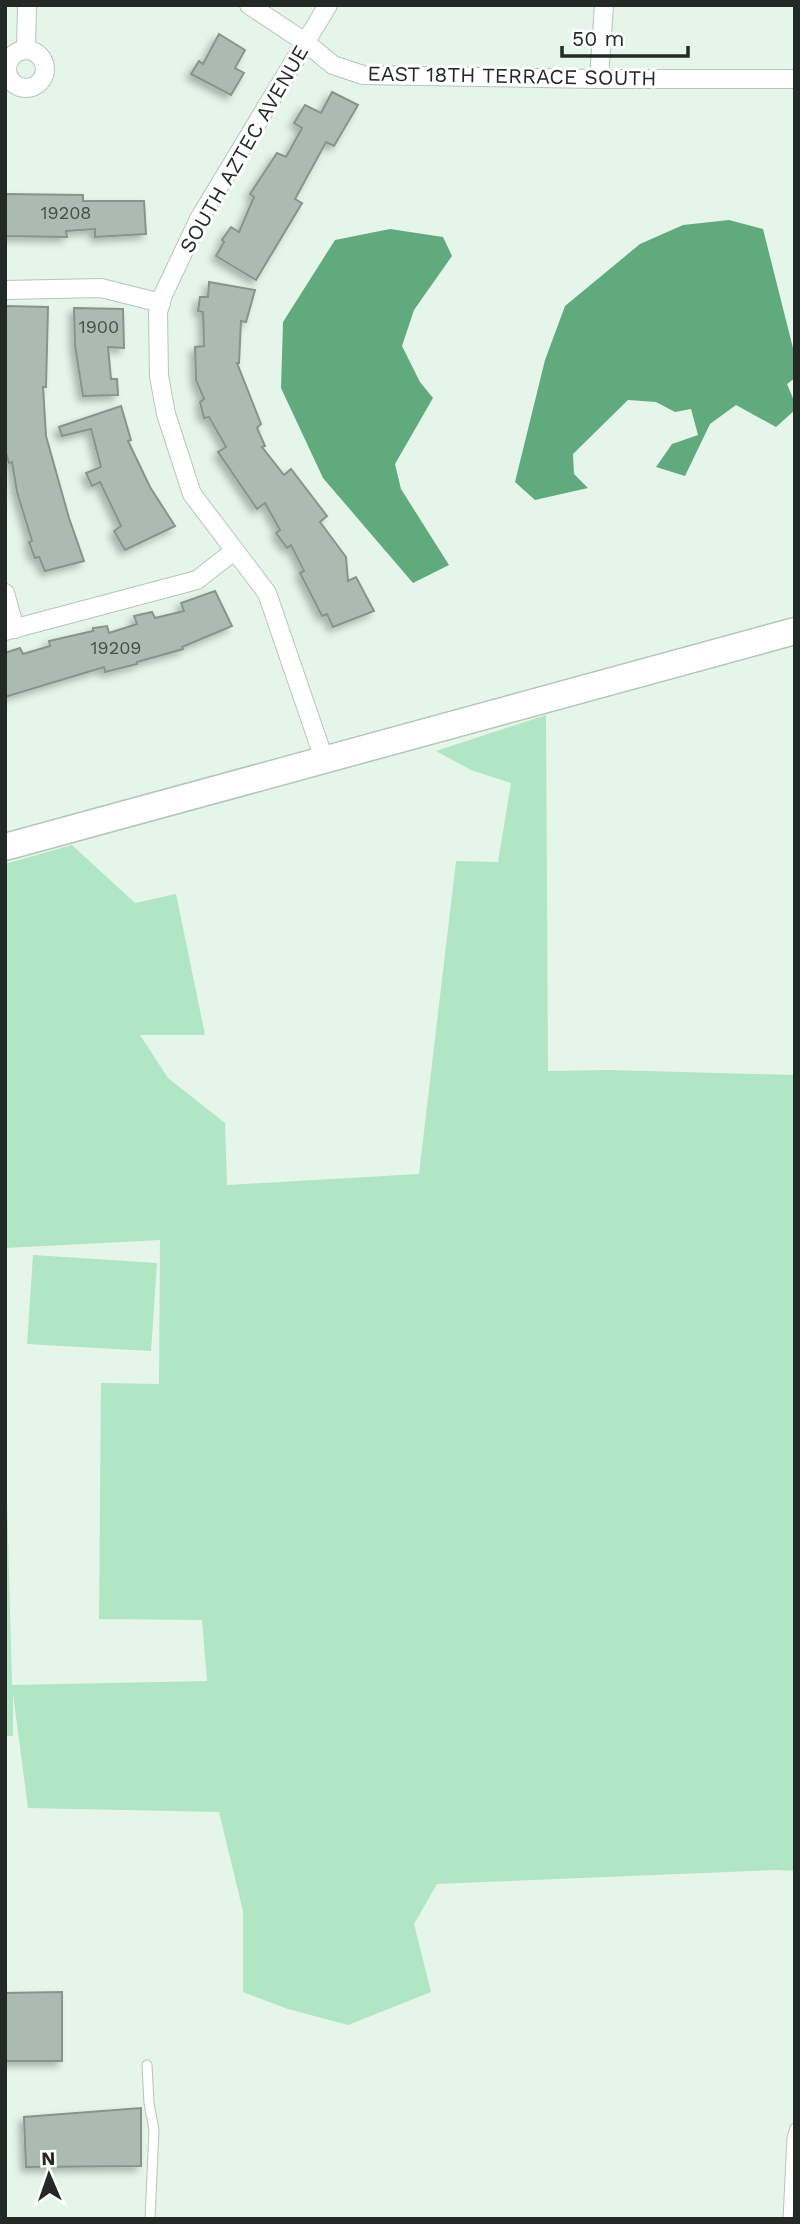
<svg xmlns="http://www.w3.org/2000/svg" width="800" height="2224" font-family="'Work Sans',sans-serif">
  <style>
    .green { fill: #b0e6c3 }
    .water { fill: #61aa7e }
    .building { fill: #acbbb1; stroke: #86958b; stroke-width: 2; filter: url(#shadow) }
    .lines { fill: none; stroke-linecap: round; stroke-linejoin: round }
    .service-casing { stroke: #b5c5ba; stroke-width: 11 }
    .minor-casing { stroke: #b5c5ba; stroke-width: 20 }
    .primary-casing { stroke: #b5c5ba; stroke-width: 29 }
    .service { stroke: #fff; stroke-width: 9 }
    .minor { stroke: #fff; stroke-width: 18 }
    .primary { stroke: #fff; stroke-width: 26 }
    .labels { text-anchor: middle; stroke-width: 6; stroke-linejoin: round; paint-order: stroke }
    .number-label { font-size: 18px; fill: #454e48 }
    .street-label { font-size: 21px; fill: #232925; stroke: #fff }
  </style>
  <defs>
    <filter id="shadow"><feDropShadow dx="-4.5" dy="4.5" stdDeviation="3.5" flood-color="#0004"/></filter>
  </defs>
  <rect width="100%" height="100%" fill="#e5f5ea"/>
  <g class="green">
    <polygon points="546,715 548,1071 609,1070 795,1075 795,1871 776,1870 437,1884 414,1924 431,1992 348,2025 288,2009 243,1992 243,1911 219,1812 28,1808 13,1694 13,1736 5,1736 5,1426 12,1685 207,1681 202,1620 99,1619 101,1383 159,1384 160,1240 5,1248 5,864 72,845 135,903 176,894 205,1035 140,1035 168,1078 225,1123 227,1185 419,1174 456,861 498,862 511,783 471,770 436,751"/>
    <polygon points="33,1255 157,1263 151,1351 27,1344"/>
  </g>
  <g class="water">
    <polygon points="729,220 763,229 795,356 795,378 787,384 795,403 795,410 776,427 736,405 710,424 685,476 656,467 672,444 698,435 691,409 675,412 656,402 628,400 573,454 574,474 588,488 535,500 515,482 545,360 565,306 640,244 683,225"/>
    <polygon points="390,229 443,237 452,256 414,310 402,346 420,382 433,398 395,464 401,489 449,565 413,583 323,478 281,388 283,322 335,240"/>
  </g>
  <g class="building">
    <polygon points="219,34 245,50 235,68 244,73 231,95 191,74 199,61 203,64"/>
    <polygon points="332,92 358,105 334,146 326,142 295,199 302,203 256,280 216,256 224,242 222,240 231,227 239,232 254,197 250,194 277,153 286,157 302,128 294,123 305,105 321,113"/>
    <polygon points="5,194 83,195 83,201 144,201 146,234 95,237 95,229 66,231 67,237 5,236"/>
    <polygon points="209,282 255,290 246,322 241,321 239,363 237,363 261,424 257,428 265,446 262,447 284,475 291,469 327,516 320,522 346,557 348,581 356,577 374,611 333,627 327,614 322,616 300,573 304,571 291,545 287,548 276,533 280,530 265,503 257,509 218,452 226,447 209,417 204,418 200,402 204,399 196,380 195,347 204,346 203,312 198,311 200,297 208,297"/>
    <polygon points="5,306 48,307 46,387 43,387 46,436 69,518 84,561 45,571 39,557 35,558 29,542 32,541 17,492 12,462 9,463 5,450"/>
    <polygon points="74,308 123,309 124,348 108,347 111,379 117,379 118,395 83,396 75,346"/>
    <polygon points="121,406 131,440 128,441 150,487 175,526 125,550 114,531 121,526 100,482 92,486 86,473 101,467 91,429 62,436 59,427"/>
    <polygon points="215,591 232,626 182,647 183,649 137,662 137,664 105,672 104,667 5,697 5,653 20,648 23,654 50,646 49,641 93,631 93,628 107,626 109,633 137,624 134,616 152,612 155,618 184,611 181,603"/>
    <polygon points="62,1992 62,2061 5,2061 5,1993"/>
    <polygon points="141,2108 141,2166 26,2167 24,2117"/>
  </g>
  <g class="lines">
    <defs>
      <g id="service">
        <polyline points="147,2065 149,2103 154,2130 150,2219"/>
        <polyline points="788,2219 792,2138 795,2128"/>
      </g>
      <g id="minor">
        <polyline points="249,5 305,42 333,65 363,75 599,79 795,79"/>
        <polyline points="26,49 27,5"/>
        <circle cx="26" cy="69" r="19"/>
        <polyline points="599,79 604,5"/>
        <polyline points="5,290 101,288 161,303"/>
        <polyline points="5,593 15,629"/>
        <polyline points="5,631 197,580 234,551"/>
        <polyline points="324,759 267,593 192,494 166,414 159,376 158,312 163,295 199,219 328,5"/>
      </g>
      <polyline id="primary" points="5,847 795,631"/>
    </defs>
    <use href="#service" class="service-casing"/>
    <use href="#minor" class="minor-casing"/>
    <use href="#primary" class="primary-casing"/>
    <use href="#service" class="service"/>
    <use href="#minor" class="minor"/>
    <use href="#primary" class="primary"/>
  </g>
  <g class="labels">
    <g class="number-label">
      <text x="66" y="219">19208</text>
      <text x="99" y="333">1900</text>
      <text x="116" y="654">19209</text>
    </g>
    <g class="street-label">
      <text transform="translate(512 76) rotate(1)" y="7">EAST 18TH TERRACE SOUTH</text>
      <text transform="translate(244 149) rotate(-60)" y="7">SOUTH AZTEC AVENUE</text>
    </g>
  </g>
  <rect width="800" height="2224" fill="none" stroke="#232925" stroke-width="14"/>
  <g transform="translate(49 2175) rotate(358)" stroke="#ffffff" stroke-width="5" paint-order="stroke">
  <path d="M0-5L12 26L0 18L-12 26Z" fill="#232925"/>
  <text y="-10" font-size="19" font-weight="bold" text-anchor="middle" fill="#232925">N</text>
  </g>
  <path d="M562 46v10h126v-10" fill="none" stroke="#232925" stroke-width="3.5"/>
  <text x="572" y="46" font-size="21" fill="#232925" stroke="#ffffff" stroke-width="5" paint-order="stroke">50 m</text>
</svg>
